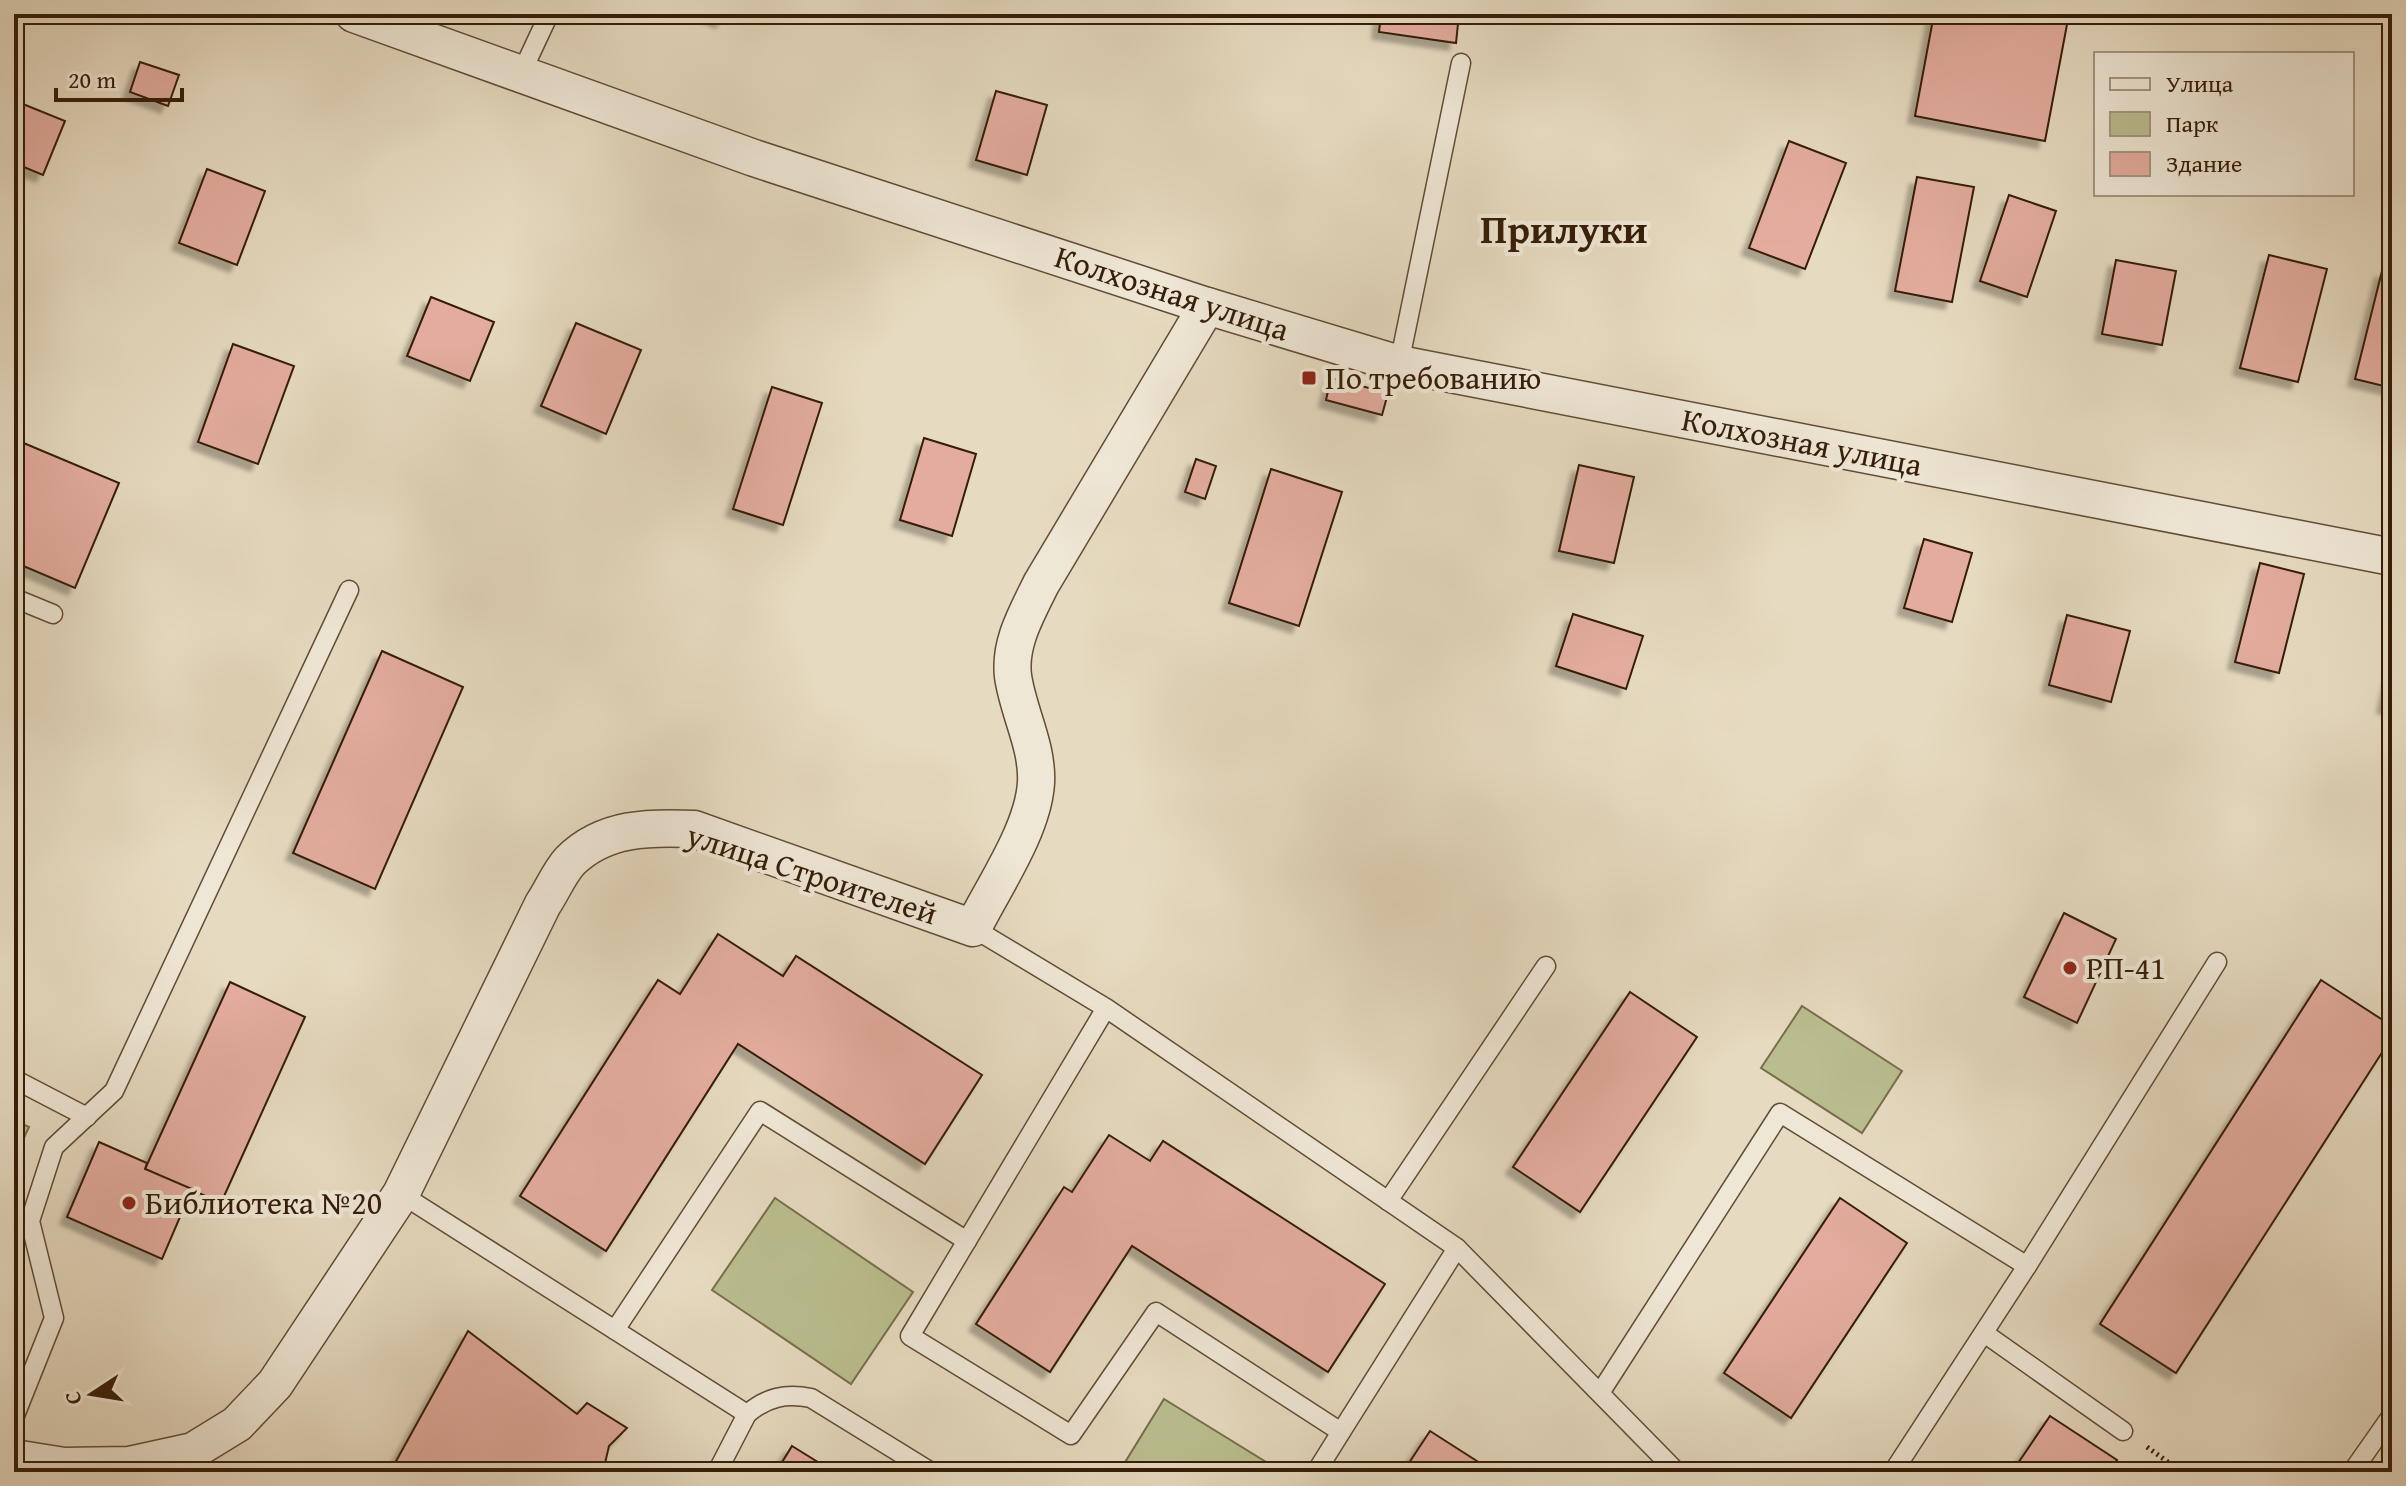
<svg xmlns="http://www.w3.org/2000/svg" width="2406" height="1486" font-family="'Gentium Book Plus',serif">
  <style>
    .green { fill: #babe8f; stroke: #786e4b; stroke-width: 2 }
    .building { fill: #e3ac9e; stroke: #351d07; stroke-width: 2; filter: url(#shadow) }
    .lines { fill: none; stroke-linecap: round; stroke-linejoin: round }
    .service-casing { stroke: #614c35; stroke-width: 21 }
    .minor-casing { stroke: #614c35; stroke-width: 39 }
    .path { stroke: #351d07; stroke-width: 5; stroke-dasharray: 2 4; stroke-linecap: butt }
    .service { stroke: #efe7d6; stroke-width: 18 }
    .minor { stroke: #efe7d6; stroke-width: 36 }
    .poi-dot { fill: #8f2418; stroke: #efe7d6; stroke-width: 3 }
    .labels { text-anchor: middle; stroke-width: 8; stroke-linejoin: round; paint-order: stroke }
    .street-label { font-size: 32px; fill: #351d07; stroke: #efe7d6 }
    .poi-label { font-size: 32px; fill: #351d07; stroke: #efe7d6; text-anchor: start }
    .district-label { font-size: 40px; font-weight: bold; fill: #351d07; stroke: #efe7d6 }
  </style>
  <defs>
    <filter id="shadow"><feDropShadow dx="-7" dy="7" stdDeviation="2" flood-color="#0004"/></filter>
  </defs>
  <rect width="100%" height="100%" fill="#e6dac0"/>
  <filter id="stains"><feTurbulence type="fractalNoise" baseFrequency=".0025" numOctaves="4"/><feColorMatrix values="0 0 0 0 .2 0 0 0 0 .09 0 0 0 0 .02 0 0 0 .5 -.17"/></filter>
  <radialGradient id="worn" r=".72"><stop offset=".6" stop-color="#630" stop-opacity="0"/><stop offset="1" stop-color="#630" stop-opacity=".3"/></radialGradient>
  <g class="green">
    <polygon points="1802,1006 1902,1071 1862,1133 1761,1068"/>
    <polygon points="14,1120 29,1127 14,1159"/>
    <polygon points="775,1198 913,1292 851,1384 712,1290"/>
    <polygon points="1164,1399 1279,1470 1278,1472 1119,1472"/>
  </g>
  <g class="building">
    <polygon points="707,14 726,14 722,21"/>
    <polygon points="1381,14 1459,14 1456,43 1379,32"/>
    <polygon points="1934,14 2069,14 2045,141 1915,116"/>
    <polygon points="140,62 179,75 168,106 130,92"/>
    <polygon points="996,91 1047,105 1027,175 976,160"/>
    <polygon points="18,102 65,121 43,175 14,163 14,112"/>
    <polygon points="1789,141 1846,163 1805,269 1749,248"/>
    <polygon points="207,169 265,191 237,265 179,243"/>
    <polygon points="1917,177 1974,187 1952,302 1895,291"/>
    <polygon points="2009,195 2056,211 2027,297 1980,281"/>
    <polygon points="2269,255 2327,269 2298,382 2240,368"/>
    <polygon points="2116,260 2176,271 2162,345 2102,334"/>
    <polygon points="2382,271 2392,273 2392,388 2355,379"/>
    <polygon points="431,297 494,322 470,381 407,356"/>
    <polygon points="576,323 641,350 606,434 541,406"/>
    <polygon points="233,344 294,366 258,464 198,442"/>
    <polygon points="1331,378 1388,393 1382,415 1326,400"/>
    <polygon points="772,387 822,403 783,525 733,509"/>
    <polygon points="924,438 976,454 952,536 900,520"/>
    <polygon points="14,439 119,483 75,588 14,562"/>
    <polygon points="1196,459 1216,466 1205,499 1185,492"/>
    <polygon points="1579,465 1634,477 1614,563 1559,551"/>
    <polygon points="1271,469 1342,492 1299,626 1229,603"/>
    <polygon points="1924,539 1972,553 1952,622 1904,608"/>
    <polygon points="2260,563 2304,574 2279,673 2235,662"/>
    <polygon points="1573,614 1643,636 1626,689 1556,666"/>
    <polygon points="2067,615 2130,631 2111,702 2049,685"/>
    <polygon points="382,651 463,687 375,889 293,853"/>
    <polygon points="2392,670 2392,708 2384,706"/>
    <polygon points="2064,913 2116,939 2077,1023 2024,997"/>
    <polygon points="718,934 783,976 796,956 982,1075 925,1164 738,1044 606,1251 520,1196 658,980 680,994"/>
    <polygon points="2321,980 2392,1026 2392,1037 2176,1373 2100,1324"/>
    <polygon points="230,982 305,1017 221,1203 145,1169"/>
    <polygon points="1630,992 1697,1037 1580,1212 1513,1167"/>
    <polygon points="1109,1135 1150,1161 1163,1141 1385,1284 1328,1372 1132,1246 1050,1372 976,1324 1064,1187 1072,1192"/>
    <polygon points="99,1142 147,1163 145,1169 192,1189 162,1259 67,1217"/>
    <polygon points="1840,1198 1907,1243 1791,1418 1724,1373"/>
    <polygon points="468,1331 577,1414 587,1403 627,1428 609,1446 603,1472 390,1472"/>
    <polygon points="2050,1416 2117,1460 2109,1472 2012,1472"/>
    <polygon points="1430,1431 1494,1472 1403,1472"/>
    <polygon points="792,1446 834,1472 776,1472"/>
  </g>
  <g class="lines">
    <defs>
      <g id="service">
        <polyline points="521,74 549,14"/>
        <polyline points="1399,364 1461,63"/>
        <polyline points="14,598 53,614"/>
        <polyline points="973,928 1106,1008 1457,1248 1341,1432 1156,1312 1071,1435 910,1336 1106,1008"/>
        <polyline points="14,1079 87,1117"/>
        <path d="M401 1194 747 1414C767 1397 786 1393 811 1398L931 1472"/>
        <polyline points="1388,1201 1546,966"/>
        <polyline points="1457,1248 1677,1472"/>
        <polyline points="615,1330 760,1111 967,1241"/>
        <polyline points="1984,1333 2123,1431"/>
        <polyline points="1600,1393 1780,1113 2027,1266"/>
        <polyline points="14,1418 54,1318 30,1221 54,1147 114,1091 349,590"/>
        <polyline points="717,1472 747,1414"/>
        <polyline points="1316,1472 1341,1432"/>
        <polyline points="1893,1472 2027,1266 2217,962"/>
        <polyline points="2352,1472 2392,1415"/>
      </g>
      <g id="minor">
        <polyline points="354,14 754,158 1207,306 1399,364 2392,557"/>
        <path d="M14 1458 64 1466 129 1465 193 1451 237 1424 275 1384 401 1194 543 904C552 891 559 873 570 861 604 827 650 827 694 829L973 928C994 886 1033 830 1036 783 1038 746 1018 712 1013 676 1009 643 1027 613 1041 584L1207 306"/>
      </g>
    </defs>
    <use href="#service" class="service-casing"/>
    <use href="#minor" class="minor-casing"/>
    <polyline class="path" points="2147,1447 2182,1472"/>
    <use href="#service" class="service"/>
    <use href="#minor" class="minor"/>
  </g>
  <g class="poi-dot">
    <rect x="1301" y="370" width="16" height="16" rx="4"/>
    <circle cx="2070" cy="968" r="8"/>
    <circle cx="129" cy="1203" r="8"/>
  </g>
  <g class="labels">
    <g class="street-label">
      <text transform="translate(1172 293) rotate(18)" y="11">Колхозная улица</text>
      <text transform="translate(1802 442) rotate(11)" y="11">Колхозная улица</text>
      <text transform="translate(812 874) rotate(18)" y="11">улица Строителей</text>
    </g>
    <g class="poi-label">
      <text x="1325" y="389">По требованию</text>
      <text x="2086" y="979">РП-41</text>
      <text x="145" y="1214">Библиотека №20</text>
    </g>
    <g class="district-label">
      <text x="1564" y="243">Прилуки</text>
    </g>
  </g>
  <rect width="2406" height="1486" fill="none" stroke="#e6dac0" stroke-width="48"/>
  <rect x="16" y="16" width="2374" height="1454" fill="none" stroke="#351d07" stroke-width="4"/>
  <rect x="24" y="24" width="2358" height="1438" fill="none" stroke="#351d07" stroke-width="2"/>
  <rect x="2094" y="52" width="260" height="144" fill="#efe7d6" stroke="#a59683" stroke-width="2"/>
  <rect x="2110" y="78" width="40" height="12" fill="#efe7d6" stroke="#a59683" stroke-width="2"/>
  <text x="2166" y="92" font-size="24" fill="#351d07">Улица</text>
  <rect x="2110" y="112" width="40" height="24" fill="#babe8f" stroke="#a59683" stroke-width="2"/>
  <text x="2166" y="132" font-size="24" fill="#351d07">Парк</text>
  <rect x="2110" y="152" width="40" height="24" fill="#e3ac9e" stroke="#a59683" stroke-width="2"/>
  <text x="2166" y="172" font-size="24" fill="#351d07">Здание</text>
  <g transform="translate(92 1394) rotate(258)" stroke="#efe7d6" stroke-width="6" paint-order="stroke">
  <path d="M0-6L14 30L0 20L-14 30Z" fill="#351d07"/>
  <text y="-12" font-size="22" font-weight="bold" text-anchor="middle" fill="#351d07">С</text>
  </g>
  <path d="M56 88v12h126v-12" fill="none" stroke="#351d07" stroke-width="4"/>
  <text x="68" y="88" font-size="24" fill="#351d07" stroke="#efe7d6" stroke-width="6" paint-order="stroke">20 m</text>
  <rect width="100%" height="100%" filter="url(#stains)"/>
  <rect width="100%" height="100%" fill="url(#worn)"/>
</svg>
